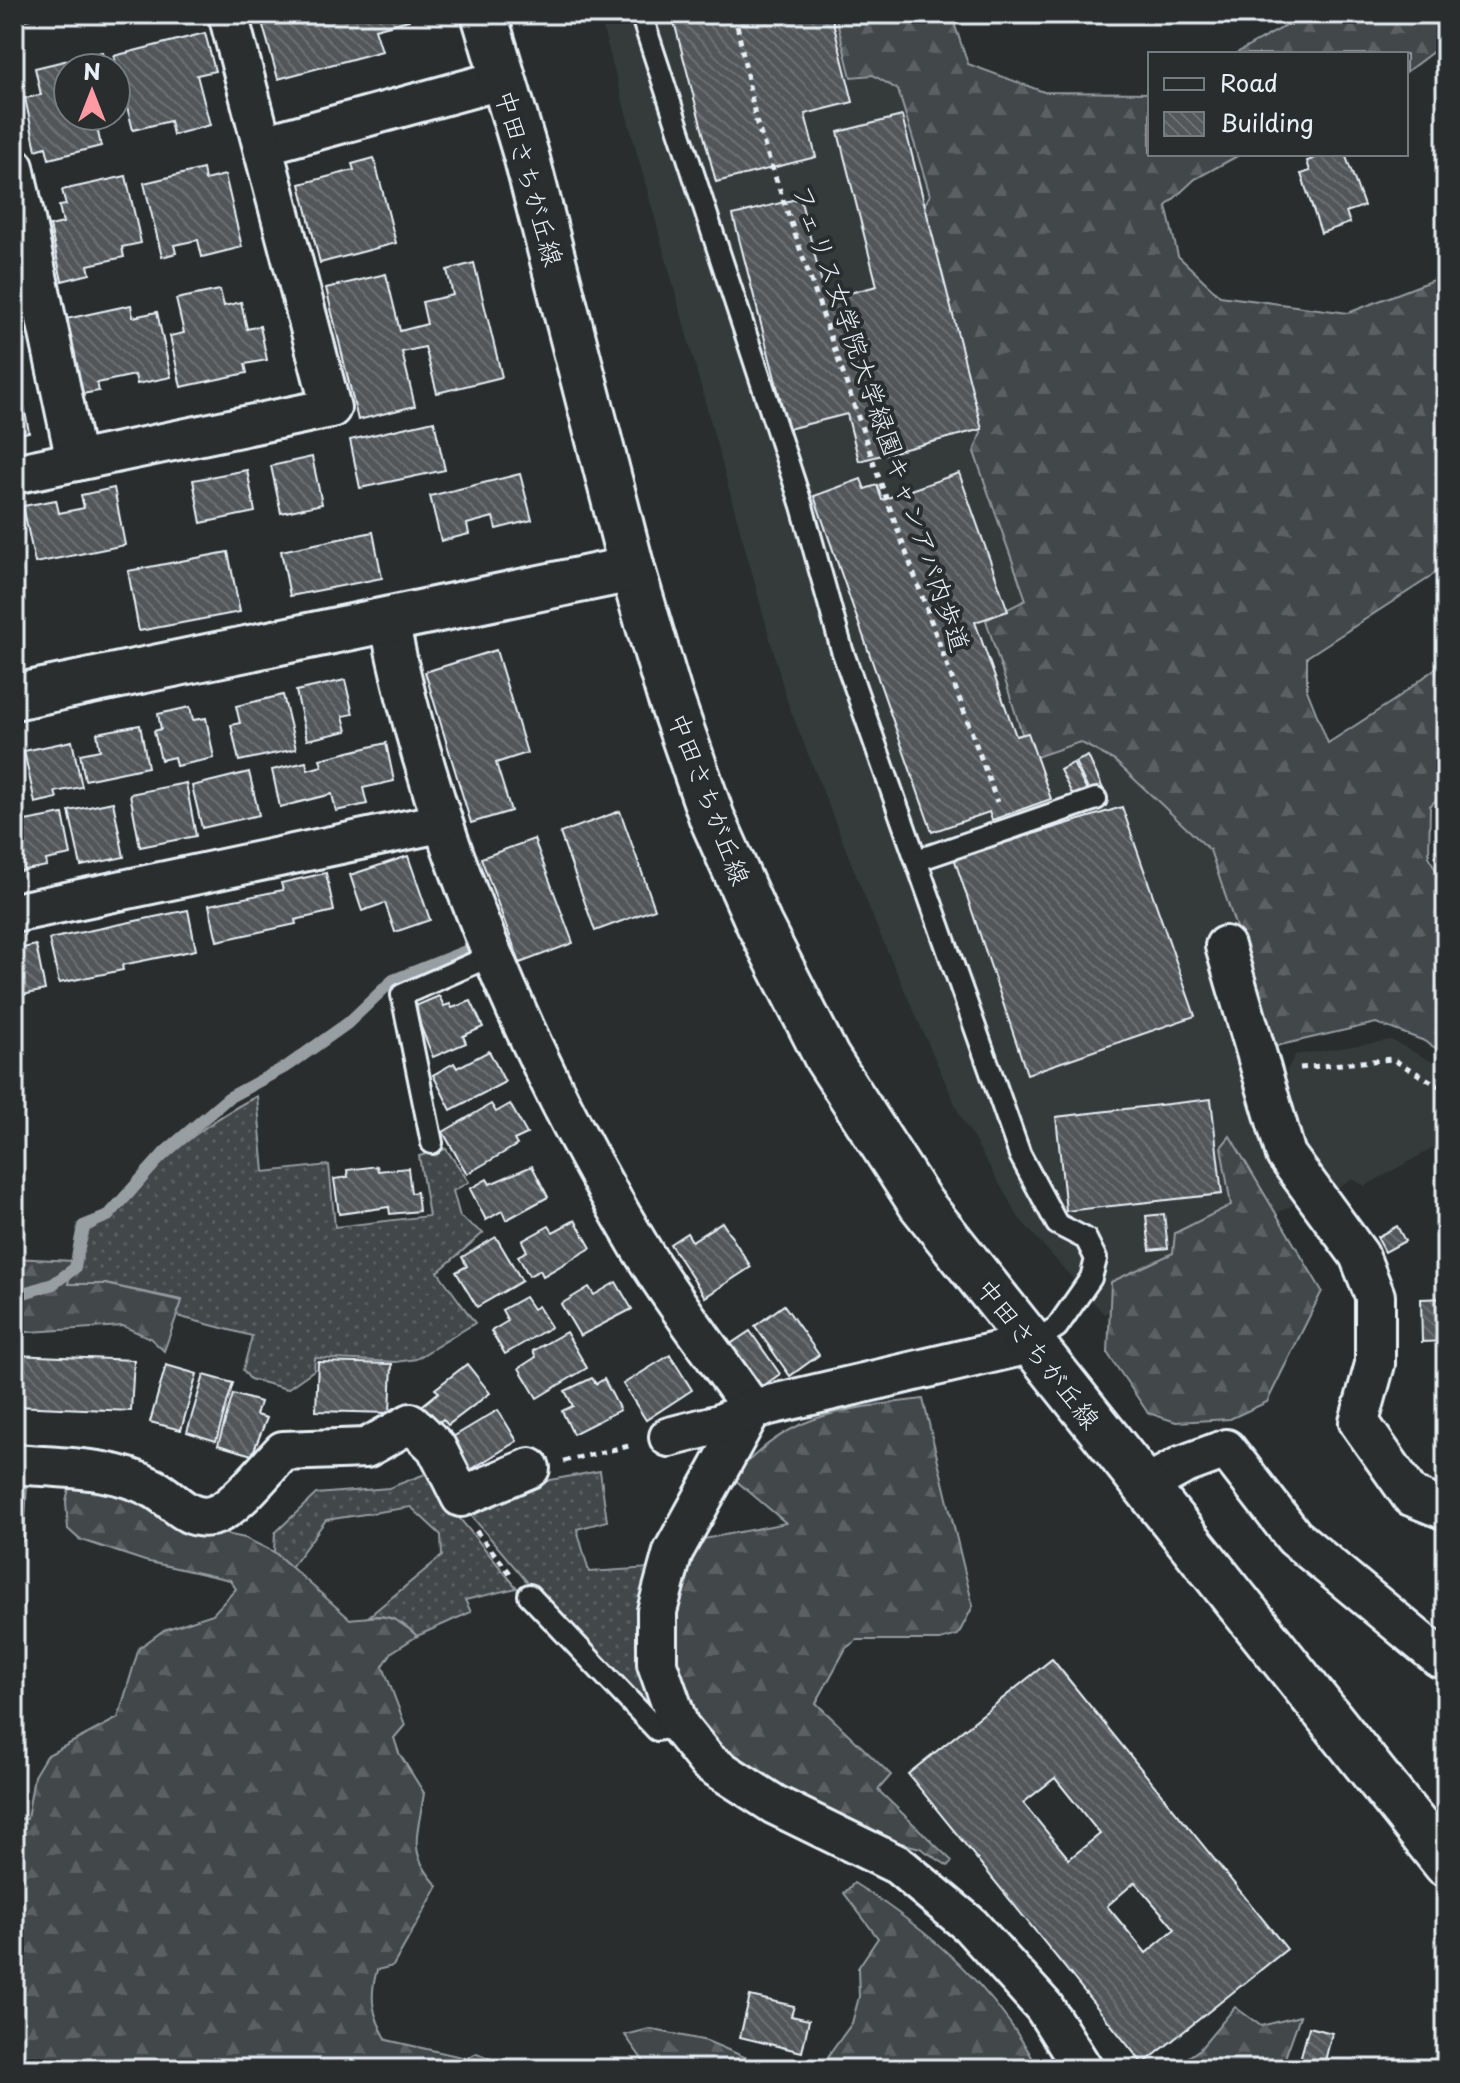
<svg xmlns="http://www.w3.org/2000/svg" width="1460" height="2083" font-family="'Playpen Sans','Klee One',sans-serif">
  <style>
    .built { fill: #363a3b }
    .grass { fill: url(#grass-dots); stroke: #959ca0; stroke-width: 2 }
    .forest { fill: url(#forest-firs); stroke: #959ca0; stroke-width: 2 }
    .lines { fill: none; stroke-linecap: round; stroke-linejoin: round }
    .stream { stroke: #989fa3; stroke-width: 12 }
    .building { fill: url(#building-back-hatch); stroke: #e8f1f8; stroke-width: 2; fill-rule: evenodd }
    .service-casing { stroke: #e8f1f8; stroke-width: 26 }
    .minor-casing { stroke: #e8f1f8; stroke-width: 44 }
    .tertiary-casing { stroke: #e8f1f8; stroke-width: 50 }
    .path { stroke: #e8f1f8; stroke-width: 5; stroke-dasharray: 6 6; stroke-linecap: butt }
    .service { stroke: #2a2d2e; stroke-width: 20 }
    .minor { stroke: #2a2d2e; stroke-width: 38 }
    .tertiary { stroke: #2a2d2e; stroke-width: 44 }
    .labels { text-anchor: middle; stroke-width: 8; stroke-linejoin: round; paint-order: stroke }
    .street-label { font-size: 26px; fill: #e8f1f8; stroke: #2a2d2e }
  </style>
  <defs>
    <pattern id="grass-dots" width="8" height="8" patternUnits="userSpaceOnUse" patternTransform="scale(2)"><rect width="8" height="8" fill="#424648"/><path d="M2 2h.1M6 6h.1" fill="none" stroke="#5d6163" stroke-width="1.8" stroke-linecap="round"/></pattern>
    <pattern id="forest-firs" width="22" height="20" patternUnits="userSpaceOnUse" patternTransform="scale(2)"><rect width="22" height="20" fill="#424648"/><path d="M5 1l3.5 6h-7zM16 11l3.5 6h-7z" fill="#5d6163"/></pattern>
    <pattern id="building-back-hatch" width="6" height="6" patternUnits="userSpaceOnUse" patternTransform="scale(2)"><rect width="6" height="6" fill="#535759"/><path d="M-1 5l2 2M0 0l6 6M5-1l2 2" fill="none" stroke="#6c7072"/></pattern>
  </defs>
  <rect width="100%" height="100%" fill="#2a2d2e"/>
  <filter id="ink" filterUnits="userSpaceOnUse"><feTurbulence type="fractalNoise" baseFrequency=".0125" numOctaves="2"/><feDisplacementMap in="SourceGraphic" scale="16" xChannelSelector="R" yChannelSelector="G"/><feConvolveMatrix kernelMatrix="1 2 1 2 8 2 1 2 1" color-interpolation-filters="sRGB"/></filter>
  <g filter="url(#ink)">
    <g class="built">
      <polygon points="599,14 927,14 1283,914 1274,1158 1297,1203 1191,1257 1104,1314 1019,1218 960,1115 878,930 787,701"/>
      <polygon points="1391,1040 1446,1069 1446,1141 1365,1186 1352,1179 1330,1194 1291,1138 1287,1070 1295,1055"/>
    </g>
    <g class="grass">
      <path d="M257 1096 264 1172 329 1165 335 1227 429 1216 419 1156 446 1149 469 1182 453 1191 460 1217 483 1233 438 1272 475 1323 416 1359 396 1362 315 1358 314 1370 287 1389 250 1379 243 1370 252 1336 177 1316 182 1300 105 1284H68V1277L78 1269 89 1230C128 1211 133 1193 161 1164 190 1136 222 1114 257 1096Z"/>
      <polygon points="600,1471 607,1521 577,1529 589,1572 651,1568 636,1658 651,1713 556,1616 469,1513 550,1480"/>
      <path d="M425 1474 438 1478 451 1508 517 1588 465 1600 471 1612 417 1636C402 1622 389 1613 368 1617L442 1556 441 1535 411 1507 326 1520 291 1567 274 1552 275 1533 316 1494 389 1488Z"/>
    </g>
    <g class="forest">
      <polygon points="835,14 951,14 968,64 1044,92 1150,93 1150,154 1241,154 1195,179 1166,206 1178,256 1220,296 1348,313 1446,275 1446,562 1429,578 1307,657 1307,690 1328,743 1396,699 1446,660 1446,790 1430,806 1429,857 1446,889 1446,1054 1422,1040 1376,1023 1276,1046 1210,850 1115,761 1080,742 1030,759 986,620 1026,600 974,452 981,432 922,210 930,195 898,90 873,75 851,77"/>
      <polygon points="1307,14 1446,14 1446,42 1406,72 1406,54 1235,54"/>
      <polygon points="1230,1136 1322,1291 1267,1402 1230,1419 1176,1422 1148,1413 1108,1354 1111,1282 1173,1253 1175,1233 1231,1205 1221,1147"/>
      <polygon points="14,1258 73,1261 68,1284 105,1284 182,1301 164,1351 150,1338 123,1326 14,1333"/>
      <path d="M923 1399 973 1606 958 1635 940 1640H857L846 1648 816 1703 891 1775 878 1790 952 1861 948 1866 920 1848 870 1835 725 1763 670 1679 664 1657 688 1542 786 1523 733 1478C786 1413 844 1409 923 1399Z"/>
      <polygon points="14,1473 27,1484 24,1539 14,1552"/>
      <path d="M70 1484 134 1491 211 1531 245 1538 274 1552 350 1619C383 1615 392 1613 417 1636L392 1652 383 1666 405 1725 394 1738 399 1753 424 1793C418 1836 406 1852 438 1886L393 1966 377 1970C369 1997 372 2015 387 2040L466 2058 477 2053 514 2069H14V1818L27 1819 34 1776 46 1756 118 1718 139 1648 164 1630 213 1614 236 1589 230 1580 145 1561 79 1539 68 1529 66 1501Z"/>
      <path d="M854 1883C933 1933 993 1986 1039 2069H812L822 2065 852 2023 859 1997 858 1968 878 1938 844 1893Z"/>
      <polygon points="1235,2007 1261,2026 1300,2016 1281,2069 1172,2069 1200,2049"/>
      <polygon points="649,2029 707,2041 773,2069 649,2069 625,2035"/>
    </g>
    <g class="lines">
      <polyline class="stream" points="14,1296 53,1284 75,1268 83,1226 108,1216 166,1151 228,1098 289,1065 348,1023 393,980 468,950"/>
    </g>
    <g class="building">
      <polygon points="14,14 53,14 14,22"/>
      <polygon points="408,14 409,20 375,29 382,51 278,79 260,15"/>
      <polygon points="672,14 831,14 853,102 805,114 816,157 716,182"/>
      <polygon points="205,33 215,71 197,75 210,125 173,135 170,121 133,130 114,56"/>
      <polygon points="102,52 105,68 68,68 68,116 112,116 114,123 97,127 101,146 49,159 46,147 36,150 25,98 41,95 35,68"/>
      <polygon points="902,116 982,429 859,461 847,414 788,429 733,215 800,198 826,299 877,286 838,132"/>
      <polygon points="1326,154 1345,154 1364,206 1346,212 1350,223 1321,233 1301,174 1310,171 1307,161"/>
      <polygon points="374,158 396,243 320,263 300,184 354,170 352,164"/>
      <polygon points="203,169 205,180 225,175 242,247 202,257 198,240 174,245 176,253 162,257 144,183"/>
      <polygon points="126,176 141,243 122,247 124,257 88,265 90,274 62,281 50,226 63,223 59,206 66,205 62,190"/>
      <polygon points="474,263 502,377 437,393 425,347 402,352 415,406 358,420 326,288 386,274 400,331 427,324 422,302 453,295 447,270"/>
      <polygon points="220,290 224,306 241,302 247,329 260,326 267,360 245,364 247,373 181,387 170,336 184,333 176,299"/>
      <polygon points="131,305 133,317 157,312 171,377 137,384 135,375 97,383 99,391 82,394 66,319"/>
      <polygon points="21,391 29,432 14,435 14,393"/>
      <polygon points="434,421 445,470 360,488 350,440"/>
      <polygon points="312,457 322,504 281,513 271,466"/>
      <polygon points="247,470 255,512 201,523 193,480"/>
      <polygon points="959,473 1008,611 975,622 1016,736 1028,733 1051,799 992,820 989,812 932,832 814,496 861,479 865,489 877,485 882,500"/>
      <polygon points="520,474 532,520 496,529 493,517 467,524 469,534 441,541 430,496"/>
      <polygon points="114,488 125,545 35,563 23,506 56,500 59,513 84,508 81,495"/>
      <polygon points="373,532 382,578 290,596 281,551"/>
      <polygon points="14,537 21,571 14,572"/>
      <polygon points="228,552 240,612 139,631 128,571"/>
      <polygon points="496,650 527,753 496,763 511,811 471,823 425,672"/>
      <polygon points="345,680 353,714 343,716 347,731 307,740 296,691"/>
      <polygon points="283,695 296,749 239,761 231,725 240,723 236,706"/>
      <polygon points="190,707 193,720 206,718 214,758 176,766 174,757 161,760 154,731 161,729 158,714"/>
      <polygon points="140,725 148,767 85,780 80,754 100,750 97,733"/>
      <polygon points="72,741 82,787 55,792 57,798 35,803 24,751"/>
      <polygon points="386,743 394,781 363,788 367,804 336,811 332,794 280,807 272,770 306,762 308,770 322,766 320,759"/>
      <polygon points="1088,756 1104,791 1091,796 1075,762"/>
      <polygon points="1073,763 1090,797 1077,804 1060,770"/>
      <polygon points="14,764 22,808 14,810"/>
      <polygon points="249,772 259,815 202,828 192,786"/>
      <polygon points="186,783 196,836 140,847 130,794"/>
      <polygon points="113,802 124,857 81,866 69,811"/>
      <polygon points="1122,807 1195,1016 1027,1074 954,858"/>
      <polygon points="620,811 655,909 595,931 560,833"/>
      <polygon points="63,814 71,855 46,860 47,866 14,872 14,823"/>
      <polygon points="534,839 573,943 520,963 481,858"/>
      <polygon points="408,856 430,920 395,932 385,903 362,911 350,875"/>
      <polygon points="326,873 334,911 295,920 296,924 217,941 209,905 283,890 281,883"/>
      <polygon points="188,910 196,950 122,965 123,970 59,983 49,939"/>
      <polygon points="36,945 45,990 14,997 14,950"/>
      <polygon points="439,996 444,1006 450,1004 452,1008 471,1001 483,1027 463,1036 466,1043 433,1057 413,1007"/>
      <polygon points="489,1051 505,1082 451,1110 433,1075 454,1063 457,1068"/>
      <polygon points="1211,1099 1222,1194 1066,1211 1056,1117"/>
      <polygon points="491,1104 496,1112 510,1104 527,1134 514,1140 517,1145 467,1174 443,1132"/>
      <polygon points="377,1166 378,1171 408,1168 411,1193 417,1192 419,1211 390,1214 389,1207 339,1214 334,1179 348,1177 347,1170"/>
      <polygon points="532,1166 548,1197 506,1220 502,1211 486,1220 470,1189 487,1179 490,1184"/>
      <polygon points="1164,1214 1168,1248 1150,1250 1146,1216"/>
      <polygon points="575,1220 591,1248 543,1276 540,1270 529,1276 518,1256 527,1251 522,1241 549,1226 553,1232"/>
      <polygon points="722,1222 751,1267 705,1297 670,1244 687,1233 692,1241"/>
      <polygon points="1397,1226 1405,1241 1385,1252 1377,1237"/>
      <polygon points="496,1237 522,1281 477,1307 456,1272 467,1266 462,1257"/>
      <polygon points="616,1282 632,1309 580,1336 561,1304 589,1287 594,1295"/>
      <polygon points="525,1297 533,1309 538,1306 551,1327 505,1354 491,1331 508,1321 502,1310"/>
      <polygon points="1446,1298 1446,1341 1422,1342 1421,1299"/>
      <polygon points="784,1305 819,1355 790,1376 755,1326"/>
      <polygon points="750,1331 780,1374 756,1391 720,1351"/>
      <polygon points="566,1332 587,1368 537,1398 519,1368 536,1357 533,1351"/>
      <polygon points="14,1355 134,1360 131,1411 14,1406"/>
      <polygon points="670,1355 692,1390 646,1420 623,1384"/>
      <polygon points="318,1362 392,1364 390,1413 316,1411"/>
      <polygon points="467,1364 490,1393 448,1425 443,1419 433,1428 418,1409 439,1392 435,1389"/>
      <polygon points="166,1365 197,1374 181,1430 150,1422"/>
      <polygon points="204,1375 233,1383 216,1441 187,1432"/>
      <polygon points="592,1378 596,1384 604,1379 620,1410 573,1434 562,1411 573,1406 565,1391"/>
      <polygon points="233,1394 260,1402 256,1415 267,1418 252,1455 218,1445"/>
      <polygon points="498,1410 517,1441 464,1474 452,1455 459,1451 451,1438"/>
      <path d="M1052 1659 1287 1949 1143 2064 908 1774ZM1055 1778 1100 1834 1069 1859 1023 1803ZM1135 1882 1175 1929 1146 1953 1107 1906Z"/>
      <polygon points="750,1996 794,2006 791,2016 809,2020 802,2052 740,2037"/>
      <polygon points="1309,2027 1332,2033 1323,2069 1298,2067"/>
    </g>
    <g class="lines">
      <defs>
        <g id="service">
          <polyline points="641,14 802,506 842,650 1020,1155 1057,1224 1086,1239 1096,1259 1091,1278 1057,1327 1030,1344"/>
          <polyline points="918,860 1096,799"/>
          <polyline points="432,1143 402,995 495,954"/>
          <polyline points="529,1595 657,1730 679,1726"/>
        </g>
        <g id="minor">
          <polyline points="263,145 501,80"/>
          <polyline points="14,167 76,461"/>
          <polyline points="14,474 331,408 228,14"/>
          <path d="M389 620C431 836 526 1055 638 1244 672 1301 714 1354 752 1409"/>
          <polyline points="14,913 440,823"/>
          <polyline points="1225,946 1286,1155 1359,1255 1375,1296 1375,1364 1359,1422 1411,1496 1446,1510"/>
          <polyline points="752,1409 673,1552 657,1611 657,1664 679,1726 708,1762 775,1805 898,1865 970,1925 1044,2007 1083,2069"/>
          <polyline points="669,1437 720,1424 752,1409 1030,1344"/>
          <path d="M14 1464C60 1468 111 1466 153 1488 173 1498 186 1521 211 1516 233 1512 267 1467 283 1451L366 1448 411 1423 436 1447 461 1497 530 1468"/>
          <polyline points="1143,1487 1183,1465 1226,1449 1294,1537 1440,1658 1446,1659"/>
        </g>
        <g id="tertiary">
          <polyline points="484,14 526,155 632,569 669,694 712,818 759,924 827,1058 921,1204 1446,1864"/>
          <polyline points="14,697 632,569"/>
        </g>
      </defs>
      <use href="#service" class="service-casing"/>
      <use href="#minor" class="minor-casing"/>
      <use href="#tertiary" class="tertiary-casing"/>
      <g class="path">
        <polyline points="735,14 756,121 880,481 997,802"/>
        <polyline points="1300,1068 1392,1059 1446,1090"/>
        <polyline points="564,1461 633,1445"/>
        <polyline points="476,1531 510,1573"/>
      </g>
      <use href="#service" class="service"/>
      <use href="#minor" class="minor"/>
      <use href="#tertiary" class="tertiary"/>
    </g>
  </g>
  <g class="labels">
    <g class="street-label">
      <text transform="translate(529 178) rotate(74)" y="9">中田さちが丘線</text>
      <text transform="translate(881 418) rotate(71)" y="9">フェリス女学院大学緑園キャンアパ内歩道</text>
      <text transform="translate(709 799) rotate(69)" y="9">中田さちが丘線</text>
      <text transform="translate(1038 1354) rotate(52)" y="9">中田さちが丘線</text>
    </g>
  </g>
  <rect width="1460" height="2083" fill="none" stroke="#2a2d2e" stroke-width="48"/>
  <rect x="24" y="24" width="1412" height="2035" fill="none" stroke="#e8f1f8" stroke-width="3" filter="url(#ink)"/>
  <rect x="1148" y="52" width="260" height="104" fill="#2a2d2e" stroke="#767b7f" stroke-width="2"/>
  <rect x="1164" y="78" width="40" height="12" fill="#2a2d2e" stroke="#767b7f" stroke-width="2"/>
  <text x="1220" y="92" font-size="24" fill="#e8f1f8">Road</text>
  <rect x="1164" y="112" width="40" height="24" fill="url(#building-back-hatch)" stroke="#767b7f" stroke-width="2"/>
  <text x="1220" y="132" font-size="24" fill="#e8f1f8">Building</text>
  <g transform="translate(92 92)"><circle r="38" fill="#2a2d2e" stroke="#767b7f" stroke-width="2"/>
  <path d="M0-6L14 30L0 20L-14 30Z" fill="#ff9aa2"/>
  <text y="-12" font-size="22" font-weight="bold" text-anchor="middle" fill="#e8f1f8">N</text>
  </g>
</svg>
